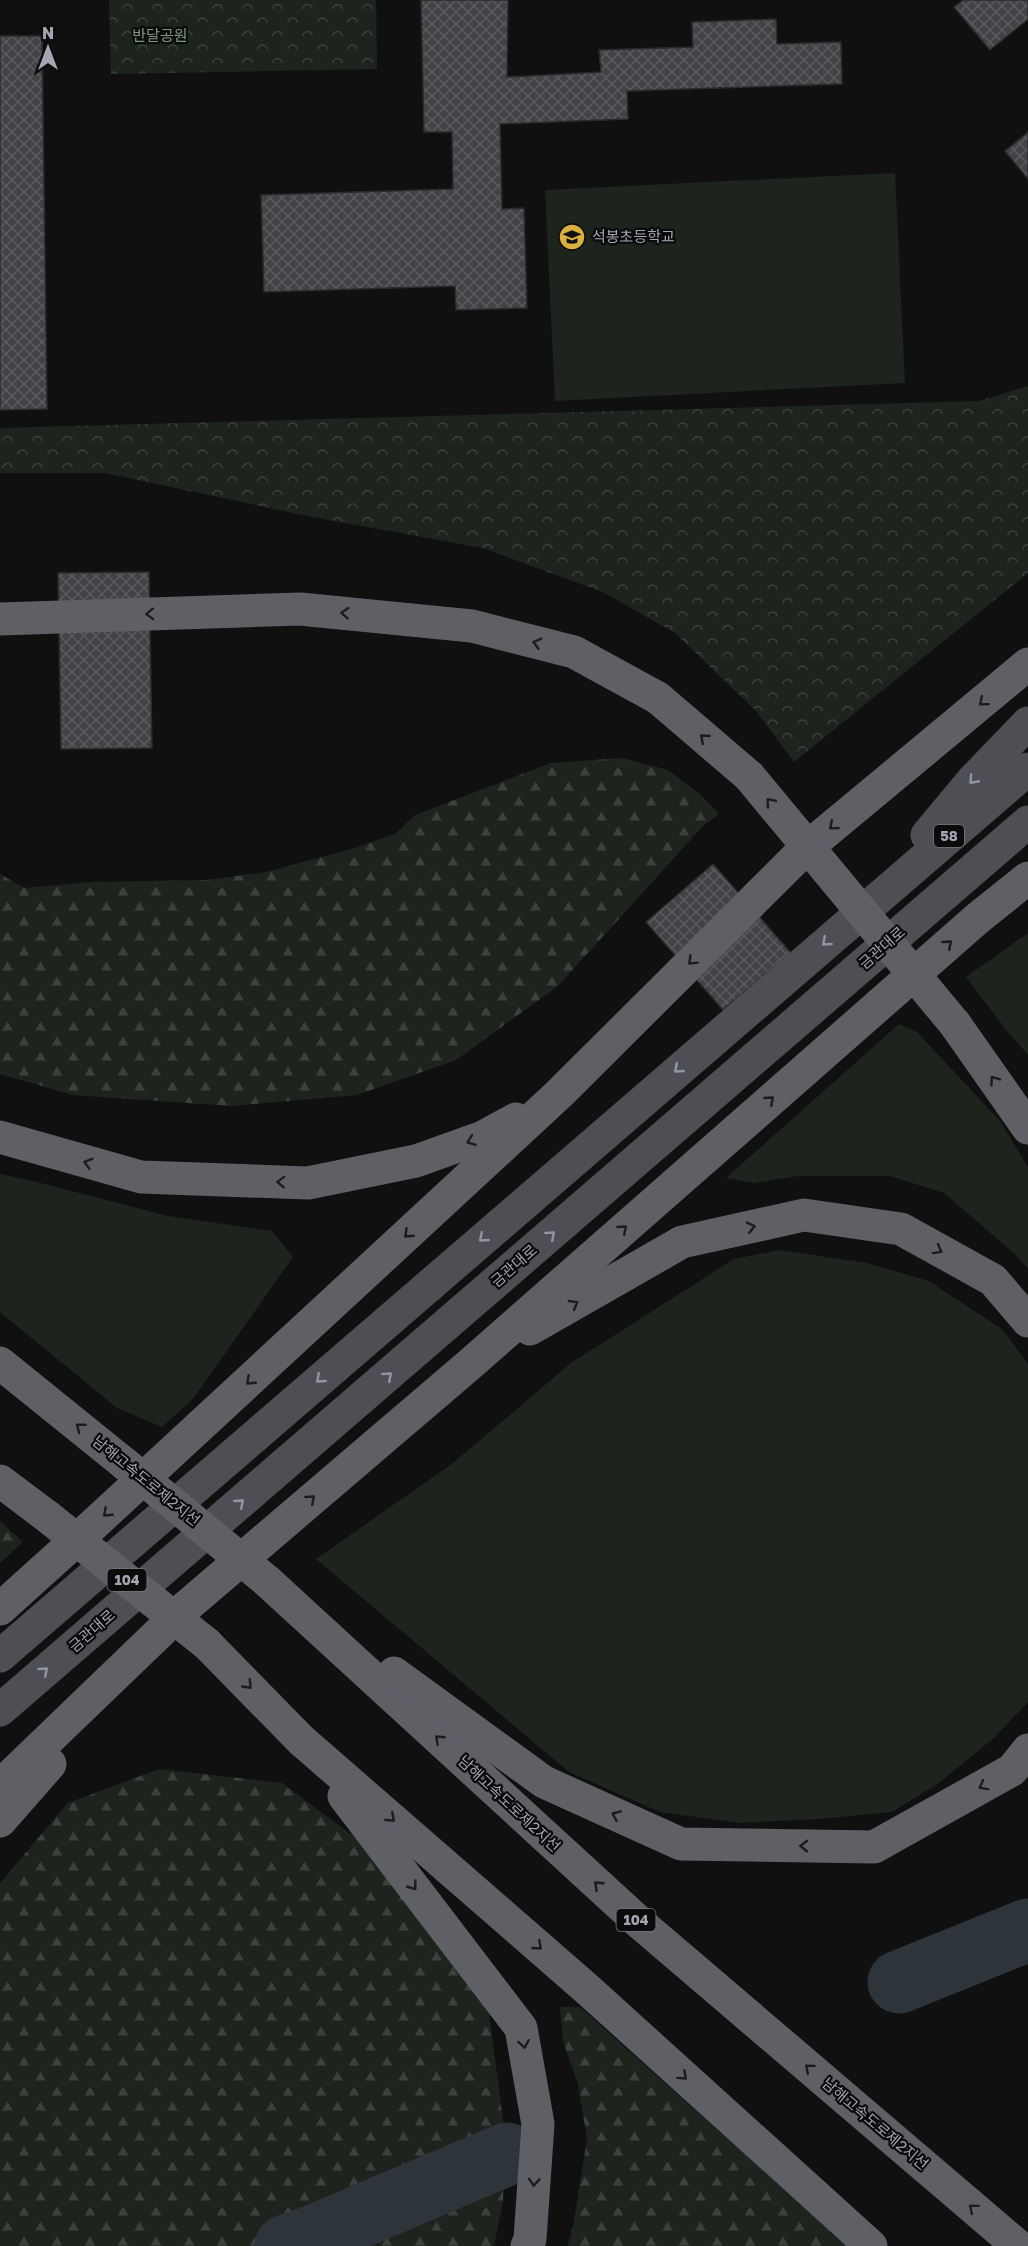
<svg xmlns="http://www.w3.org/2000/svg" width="1028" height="2246" font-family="'Golos Text','Noto Sans KR',sans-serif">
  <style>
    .grass { fill: #1d241e }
    .forest { fill: url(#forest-firs) }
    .park { fill: url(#park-crowns) }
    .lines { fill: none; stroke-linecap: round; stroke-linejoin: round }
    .river { stroke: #2d343a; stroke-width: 63 }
    .building { fill: url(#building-cross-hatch); stroke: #2b2b2d; stroke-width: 1.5 }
    .major { stroke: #4e4f55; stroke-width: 33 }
    .highway { stroke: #5e6066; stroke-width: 33 }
    .highway-bridge { stroke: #5e6066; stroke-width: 33 }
    .oneway { stroke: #1c1c1e }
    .oneway2 { stroke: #92959f }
    .labels { text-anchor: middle; stroke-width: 4.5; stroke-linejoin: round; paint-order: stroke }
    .shield { fill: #0b0b0c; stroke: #757880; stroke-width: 1.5 }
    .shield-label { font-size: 14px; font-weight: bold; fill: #a3a6b1 }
    .park-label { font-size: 15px; fill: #7c9a80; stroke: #0b0b0c }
    .poi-label { font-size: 15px; fill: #a3a6b1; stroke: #0b0b0c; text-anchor: start }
    .street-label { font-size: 15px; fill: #a3a6b1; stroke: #0b0b0c }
  </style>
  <defs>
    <pattern id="forest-firs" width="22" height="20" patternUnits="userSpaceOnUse" patternTransform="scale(1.5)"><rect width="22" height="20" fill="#1d241e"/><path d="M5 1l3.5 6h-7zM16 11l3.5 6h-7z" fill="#3b413c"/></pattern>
    <pattern id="park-crowns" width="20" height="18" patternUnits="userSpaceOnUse" patternTransform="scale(1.5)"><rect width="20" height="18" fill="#1d241e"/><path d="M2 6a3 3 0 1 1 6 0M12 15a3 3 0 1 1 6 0" fill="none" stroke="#3b413c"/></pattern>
    <pattern id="building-cross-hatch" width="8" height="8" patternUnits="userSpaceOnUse" patternTransform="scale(1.5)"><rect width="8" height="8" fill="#424247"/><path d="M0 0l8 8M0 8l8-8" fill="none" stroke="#5a5a5f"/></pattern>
  </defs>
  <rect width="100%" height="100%" fill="#101011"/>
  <g class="grass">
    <polygon points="895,173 905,383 555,401 545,190"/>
    <polygon points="1028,933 1028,1055 1007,1031 966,977"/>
    <polygon points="899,1024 917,1032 1000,1121 1028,1167 1028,1269 1016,1255 944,1193 890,1176 798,1176 754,1183 726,1178"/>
    <polygon points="0,1174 33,1181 168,1216 272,1231 293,1257 193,1399 162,1427 117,1408 0,1312"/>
    <polygon points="779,1250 867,1263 929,1281 1003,1330 1028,1364 1028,1702 995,1737 939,1783 892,1812 818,1819 740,1823 660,1812 569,1772 316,1559 453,1463 571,1363 734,1259"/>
  </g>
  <g class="forest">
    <polygon points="622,758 668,770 701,795 719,814 704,825 558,986 456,1060 357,1095 231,1106 73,1095 0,1074 0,874 24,888 91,882 207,880 266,872 355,848 395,834 415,815 551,763"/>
    <polygon points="0,1521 23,1542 0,1563"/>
    <polygon points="159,1769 282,1783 408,1877 488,2005 506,2143 503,2201 494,2246 0,2246 0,1883 68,1803"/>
    <polygon points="560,2007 580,2007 847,2246 568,2246 574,2221 587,2139 578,2084 563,2041"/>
  </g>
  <g class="park">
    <polygon points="109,0 376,0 377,69 111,74"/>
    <polygon points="1028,386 1028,573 794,762 756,711 675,633 605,593 483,548 312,517 105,473 0,473 0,428 979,401"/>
  </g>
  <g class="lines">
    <g class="river">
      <polyline points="899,1982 1028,1930"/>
      <polyline points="286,2246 312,2237 507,2154"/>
    </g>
  </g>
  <g class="building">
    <polygon points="421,0 508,0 507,77 601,72 599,50 693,47 692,22 776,19 777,44 841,42 842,84 627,91 628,119 500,124 502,209 524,208 527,308 456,310 455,286 264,292 261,195 453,189 452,132 424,132"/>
    <polygon points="963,0 1028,0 1028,19 990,50 954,7"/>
    <polygon points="0,36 42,36 47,409 0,410"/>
    <polygon points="1028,132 1028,179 1005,151"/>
    <polygon points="149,572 152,748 61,749 58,573"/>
    <polygon points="713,864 791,953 723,1010 646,922"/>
  </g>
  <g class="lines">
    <g class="major">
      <polyline points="927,835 972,781 1028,723"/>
      <polyline points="0,1656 1028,769"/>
      <polyline points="0,1710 1028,822"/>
    </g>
    <g class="highway">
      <polyline points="0,619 300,609 472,626 574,652 658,698 749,776"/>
      <polyline points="955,1024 1028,1128"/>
      <polyline points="0,1137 141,1177 308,1183 416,1161 483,1137 516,1119"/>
      <polyline points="530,1329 682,1242 804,1215 901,1229 993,1280 1028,1321"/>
      <polyline points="0,1363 125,1464"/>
      <polyline points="0,1481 48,1517"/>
      <polyline points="267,1581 641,1924 1018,2246"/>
      <polyline points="0,1609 93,1525 559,1094 803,851 1028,664"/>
      <polyline points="207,1644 301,1740 587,1989 871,2246"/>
      <polyline points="394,1673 544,1782 681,1844 874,1847 1012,1770 1028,1750"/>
      <polyline points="0,1786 187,1606 469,1365 978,918 1028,878"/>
      <polyline points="344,1796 521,2028 538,2124 530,2239 527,2246"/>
      <polyline points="0,1821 50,1764"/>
    </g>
    <g class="highway-bridge">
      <polyline points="749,776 955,1024"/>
      <polyline points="125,1464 267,1581"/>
      <polyline points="48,1517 207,1644"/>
    </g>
  </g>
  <defs><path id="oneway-chevron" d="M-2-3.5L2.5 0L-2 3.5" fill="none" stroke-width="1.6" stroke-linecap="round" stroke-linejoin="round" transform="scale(1.5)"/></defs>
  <g class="oneway">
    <use href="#oneway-chevron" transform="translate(345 613) rotate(-175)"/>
    <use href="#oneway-chevron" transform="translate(150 614) rotate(178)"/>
    <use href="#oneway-chevron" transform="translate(537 643) rotate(-165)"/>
    <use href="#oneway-chevron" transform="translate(983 702) rotate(140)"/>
    <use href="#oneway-chevron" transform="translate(704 738) rotate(-139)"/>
    <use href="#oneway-chevron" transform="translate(770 802) rotate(-130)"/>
    <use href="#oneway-chevron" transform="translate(833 826) rotate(140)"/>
    <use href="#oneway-chevron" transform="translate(948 944) rotate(-41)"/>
    <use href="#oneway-chevron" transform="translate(692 961) rotate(135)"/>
    <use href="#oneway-chevron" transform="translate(994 1080) rotate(-125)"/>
    <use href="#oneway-chevron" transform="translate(770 1100) rotate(-41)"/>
    <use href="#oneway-chevron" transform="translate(471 1141) rotate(160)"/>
    <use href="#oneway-chevron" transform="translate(88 1163) rotate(-164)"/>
    <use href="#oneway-chevron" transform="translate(281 1182) rotate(-178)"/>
    <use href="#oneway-chevron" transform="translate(751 1227) rotate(-13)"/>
    <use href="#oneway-chevron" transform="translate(623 1229) rotate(-41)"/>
    <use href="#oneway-chevron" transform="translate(408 1234) rotate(137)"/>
    <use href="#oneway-chevron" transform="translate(938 1250) rotate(29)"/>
    <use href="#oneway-chevron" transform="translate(574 1304) rotate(-30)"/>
    <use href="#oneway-chevron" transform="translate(250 1381) rotate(137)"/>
    <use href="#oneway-chevron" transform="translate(80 1427) rotate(-141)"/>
    <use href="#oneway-chevron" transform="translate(311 1499) rotate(-41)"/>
    <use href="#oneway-chevron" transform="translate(107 1513) rotate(137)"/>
    <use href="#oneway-chevron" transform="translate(248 1685) rotate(46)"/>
    <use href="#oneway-chevron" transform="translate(439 1739) rotate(-137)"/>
    <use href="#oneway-chevron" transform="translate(983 1786) rotate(151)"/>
    <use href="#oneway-chevron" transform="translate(616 1815) rotate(-156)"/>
    <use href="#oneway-chevron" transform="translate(391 1818) rotate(41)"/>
    <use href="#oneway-chevron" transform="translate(804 1846) rotate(-179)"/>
    <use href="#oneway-chevron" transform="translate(598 1885) rotate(-137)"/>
    <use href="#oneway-chevron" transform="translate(413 1886) rotate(53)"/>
    <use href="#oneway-chevron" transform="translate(538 1946) rotate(41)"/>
    <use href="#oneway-chevron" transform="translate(524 2044) rotate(80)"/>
    <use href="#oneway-chevron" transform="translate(809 2068) rotate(-140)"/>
    <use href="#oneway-chevron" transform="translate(683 2076) rotate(42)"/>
    <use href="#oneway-chevron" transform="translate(534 2182) rotate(94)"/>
    <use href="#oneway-chevron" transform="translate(973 2208) rotate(-140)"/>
  </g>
  <g class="oneway2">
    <use href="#oneway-chevron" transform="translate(973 780) rotate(132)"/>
    <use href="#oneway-chevron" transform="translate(826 942) rotate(139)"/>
    <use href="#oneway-chevron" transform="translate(678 1069) rotate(139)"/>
    <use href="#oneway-chevron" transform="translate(551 1235) rotate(-41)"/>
    <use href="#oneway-chevron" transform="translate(483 1238) rotate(139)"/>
    <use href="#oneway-chevron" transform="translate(388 1376) rotate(-41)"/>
    <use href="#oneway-chevron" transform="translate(320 1379) rotate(139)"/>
    <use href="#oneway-chevron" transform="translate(240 1503) rotate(-41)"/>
    <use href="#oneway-chevron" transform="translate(44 1671) rotate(-41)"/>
  </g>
  <defs>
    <symbol id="school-disc" viewBox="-11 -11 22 22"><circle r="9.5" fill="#dab040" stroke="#0b0b0c"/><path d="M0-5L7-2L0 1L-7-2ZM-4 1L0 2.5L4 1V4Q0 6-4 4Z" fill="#111"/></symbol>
  </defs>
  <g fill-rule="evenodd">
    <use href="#school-disc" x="557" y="222" width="30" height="30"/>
  </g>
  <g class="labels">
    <g class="shield">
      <rect x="934" y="825" width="30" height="22" rx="4.5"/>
      <rect x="107.5" y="1569" width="39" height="22" rx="4.5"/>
      <rect x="616.5" y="1909" width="39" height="22" rx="4.5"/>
    </g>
    <g class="shield-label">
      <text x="949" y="841">58</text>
      <text x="127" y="1585">104</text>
      <text x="636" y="1925">104</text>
    </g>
    <g class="park-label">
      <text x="160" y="41">반달공원</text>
    </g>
    <g class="poi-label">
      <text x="592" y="242">석봉초등학교</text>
    </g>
    <g class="street-label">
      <text transform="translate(882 948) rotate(-41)" y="5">금관대로</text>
      <text transform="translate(514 1266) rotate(-41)" y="5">금관대로</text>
      <text transform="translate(146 1481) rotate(39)" y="5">남해고속도로제2지선</text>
      <text transform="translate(92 1631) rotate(-41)" y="5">금관대로</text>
      <text transform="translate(509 1804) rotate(43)" y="5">남해고속도로제2지선</text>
      <text transform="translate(875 2124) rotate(40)" y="5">남해고속도로제2지선</text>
    </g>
  </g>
  <g transform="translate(48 48)" stroke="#0b0b0c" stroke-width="4.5" paint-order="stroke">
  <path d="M0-4.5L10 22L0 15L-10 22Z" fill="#a3a6b1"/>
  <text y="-9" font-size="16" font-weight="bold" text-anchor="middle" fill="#a3a6b1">N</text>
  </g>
</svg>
